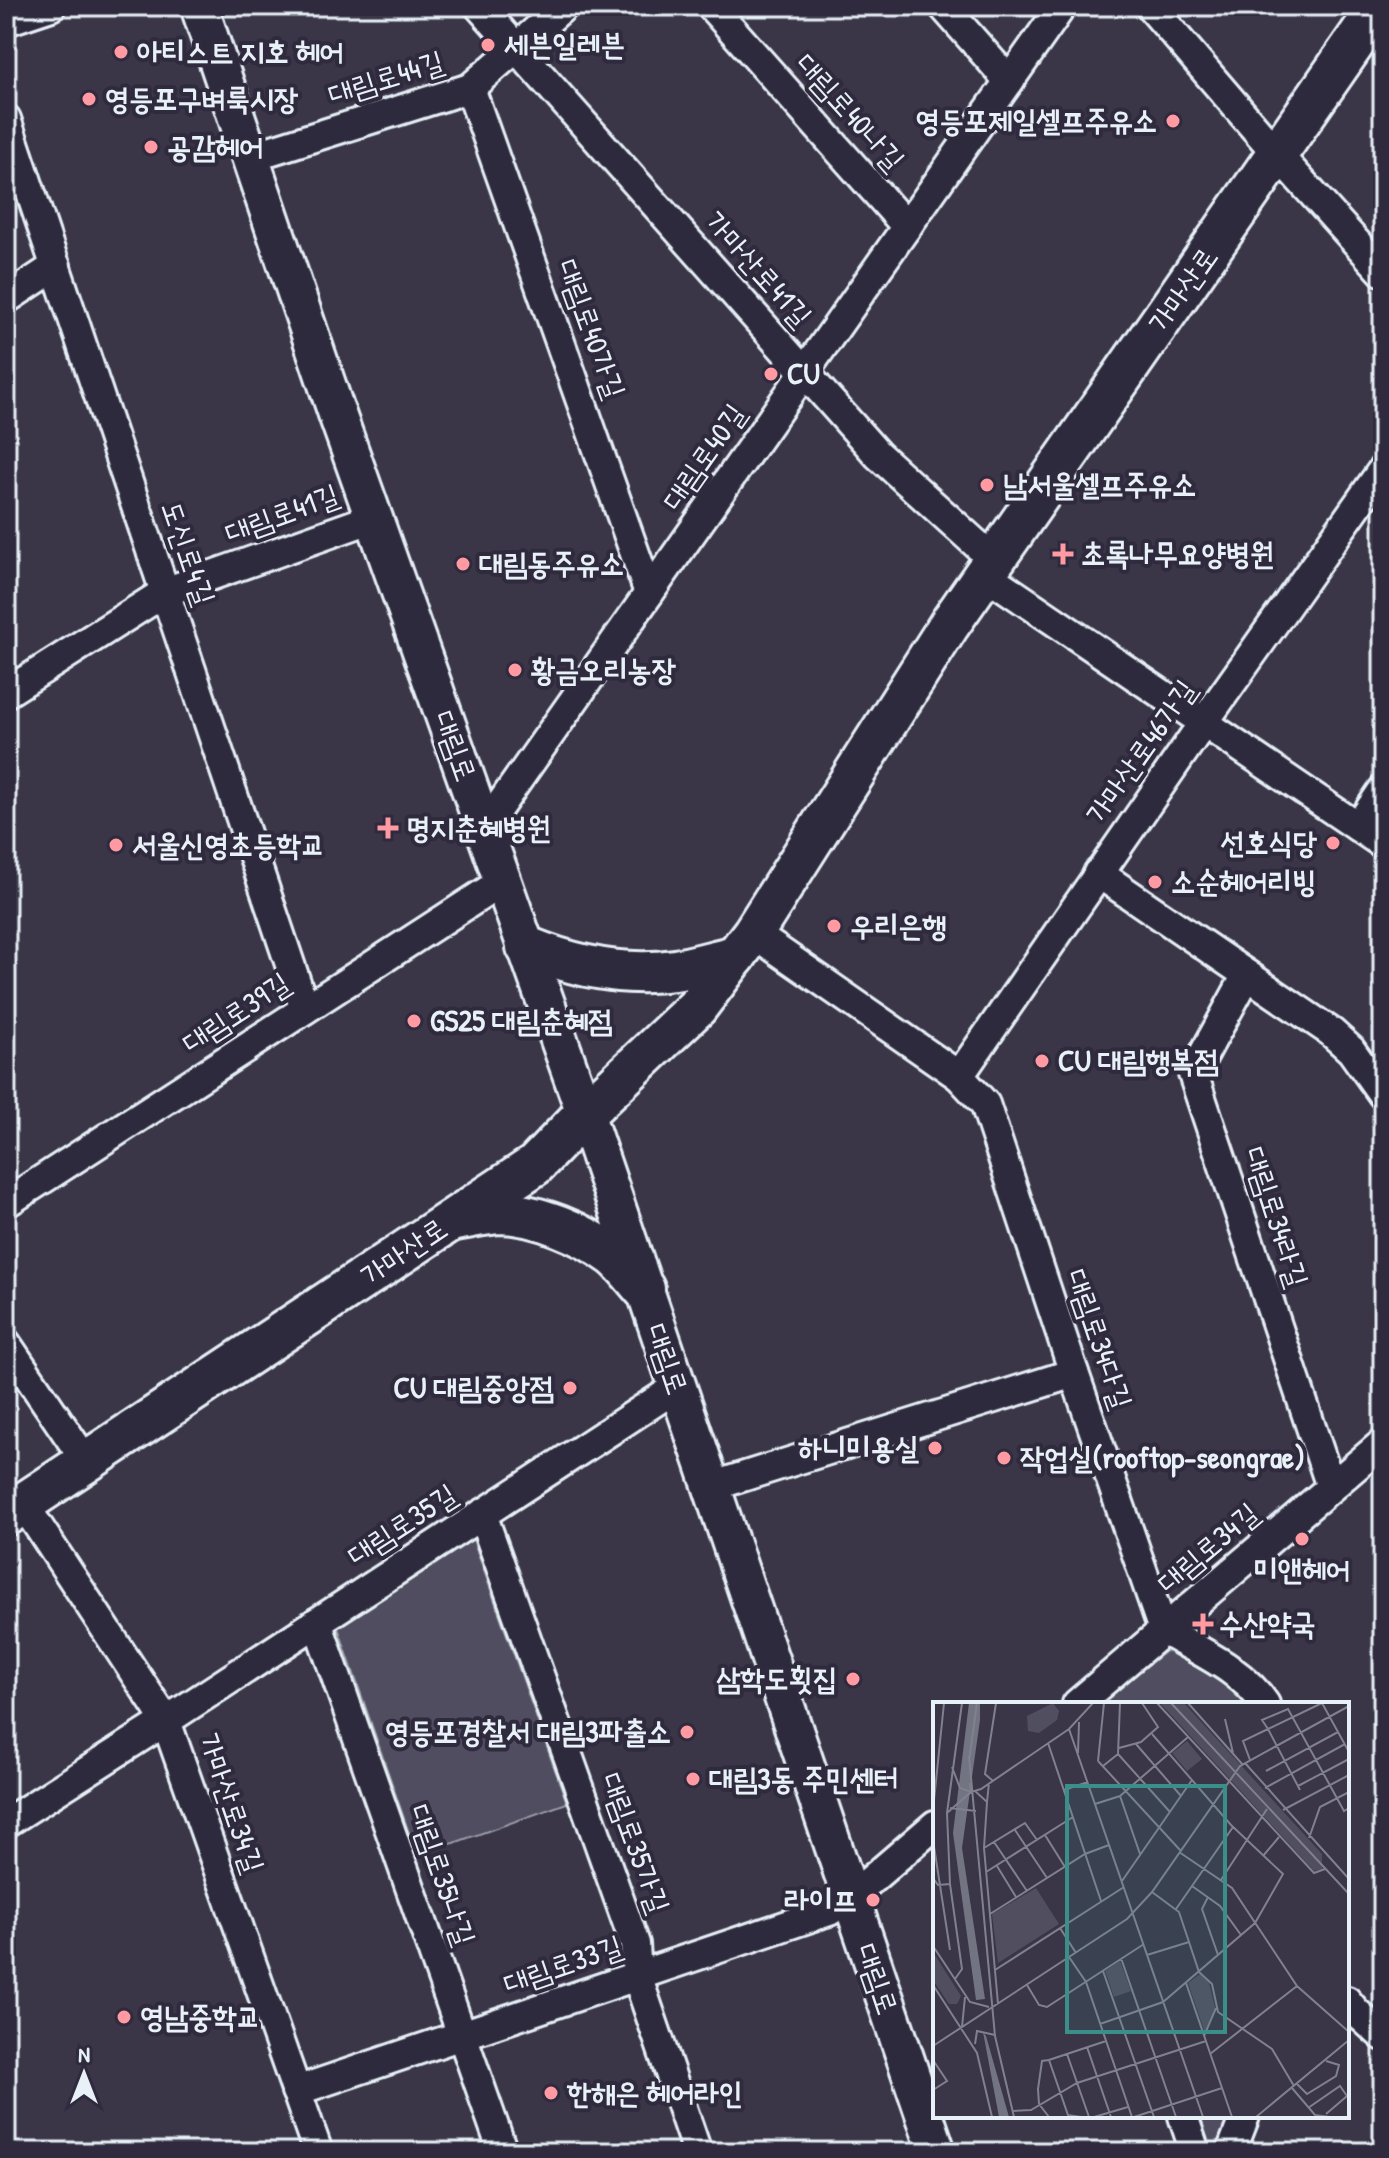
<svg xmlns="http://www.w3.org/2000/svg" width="1389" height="2158" font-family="'Patrick Hand','Poor Story',sans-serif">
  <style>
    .green { fill: #504e5f; stroke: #9ca0ac; stroke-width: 2 }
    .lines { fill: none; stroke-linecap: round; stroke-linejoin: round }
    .minor-casing { stroke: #e8f1f8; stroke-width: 34 }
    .tertiary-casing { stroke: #e8f1f8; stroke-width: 42 }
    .secondary-casing { stroke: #e8f1f8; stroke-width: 46 }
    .minor { stroke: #2f2a3d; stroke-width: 28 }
    .tertiary { stroke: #2f2a3d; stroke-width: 36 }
    .secondary { stroke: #2f2a3d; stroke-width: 40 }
    .poi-dot { fill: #ff9aa2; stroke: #2f2a3d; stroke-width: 3 }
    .labels { text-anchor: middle; stroke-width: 8; stroke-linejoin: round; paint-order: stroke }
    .poi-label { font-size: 30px; font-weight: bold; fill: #e8f1f8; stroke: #2f2a3d; text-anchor: start }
    .street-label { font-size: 30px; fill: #e8f1f8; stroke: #2f2a3d }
    .inset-road { fill: none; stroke: #80818e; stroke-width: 2 }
    .view { fill: #3a8f8a; fill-opacity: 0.15; stroke: #3a8f8a; stroke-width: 4 }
    .inset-edge { fill: none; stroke: #e8f1f8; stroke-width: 4 }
  </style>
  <rect width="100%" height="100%" fill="#3a3648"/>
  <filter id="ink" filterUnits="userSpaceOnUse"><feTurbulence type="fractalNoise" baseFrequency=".0125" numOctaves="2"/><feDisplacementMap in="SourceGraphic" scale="16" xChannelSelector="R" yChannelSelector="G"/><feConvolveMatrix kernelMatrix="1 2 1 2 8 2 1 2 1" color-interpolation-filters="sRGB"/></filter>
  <g filter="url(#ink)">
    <g class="green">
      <polygon points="472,1537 567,1803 417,1856 337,1625"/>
      <polygon points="1169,1648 1221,1671 1256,1704 1100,1704"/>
      <polygon points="1196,2116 1237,2116 1223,2152 1208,2152"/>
    </g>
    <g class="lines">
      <defs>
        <g id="minor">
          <polyline points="479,6 878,455 994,560"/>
          <polyline points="711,6 907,227"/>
          <polyline points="943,6 1009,81"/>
          <polyline points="1150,6 1277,154 1383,272"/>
          <polyline points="6,21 51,6"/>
          <polyline points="470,88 649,593"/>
          <polyline points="6,119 305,1009"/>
          <polyline points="250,157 470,88 564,6"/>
          <polyline points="6,299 56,266"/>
          <polyline points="985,574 1383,844"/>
          <polyline points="6,693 165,592 373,518"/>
          <polyline points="1358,827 1383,790"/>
          <polyline points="484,828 1062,6"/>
          <polyline points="1098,873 1331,1032 1351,1050 1383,1095"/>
          <path d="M753 933 959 1076 985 1104 1074 1373 1163 1630C1198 1651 1242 1669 1265 1704"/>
          <polyline points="1247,975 1193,1074 1331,1487"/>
          <polyline points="959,1076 1204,722 1383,469"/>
          <polyline points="6,1203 503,881"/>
          <polyline points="6,1343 87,1463"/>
          <polyline points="710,1487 1074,1373"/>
          <polyline points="23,1503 166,1721 318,2152"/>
          <polyline points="482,1514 635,1944 637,1976 697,2152"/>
          <polyline points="317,1622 503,2152"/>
          <polyline points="1077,1704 1383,1443"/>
          <polyline points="6,1823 166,1721 677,1387"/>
          <polyline points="1347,2001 1356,2012 1383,2036"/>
          <polyline points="296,2091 829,1911 850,1898 935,1825"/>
          <polyline points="1183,2116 1195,2152"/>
          <polyline points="1231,2152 1245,2116"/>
        </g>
        <polyline id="tertiary" points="199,6 338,417 585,1113 937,2152"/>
        <g id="secondary">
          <path d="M527 947C573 966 625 977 675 970 695 967 716 960 736 956"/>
          <path d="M455 1220C469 1218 484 1214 499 1213 536 1213 585 1234 614 1256 625 1265 634 1278 644 1289"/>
          <polyline points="6,1515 535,1165 585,1113 697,1007 753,933 949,625 1380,6"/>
        </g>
      </defs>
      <use href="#minor" class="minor-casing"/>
      <use href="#tertiary" class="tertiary-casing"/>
      <use href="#secondary" class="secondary-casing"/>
      <use href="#minor" class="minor"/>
      <use href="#tertiary" class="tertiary"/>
      <use href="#secondary" class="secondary"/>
    </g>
  </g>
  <g class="poi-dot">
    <circle cx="488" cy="45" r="8"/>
    <circle cx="121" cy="52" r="8"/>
    <circle cx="89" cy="99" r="8"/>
    <circle cx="1173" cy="121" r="8"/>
    <circle cx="151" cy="147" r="8"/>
    <circle cx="771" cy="374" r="8"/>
    <circle cx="987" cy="485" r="8"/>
    <path d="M1059 542h8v8h8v8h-8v8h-8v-8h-8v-8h8z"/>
    <circle cx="463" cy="564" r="8"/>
    <circle cx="515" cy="670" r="8"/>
    <path d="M384 816h8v8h8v8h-8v8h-8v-8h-8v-8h8z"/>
    <circle cx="1333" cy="843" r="8"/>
    <circle cx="116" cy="845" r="8"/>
    <circle cx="1155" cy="882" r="8"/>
    <circle cx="834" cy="926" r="8"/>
    <circle cx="414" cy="1021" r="8"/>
    <circle cx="1042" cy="1061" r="8"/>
    <circle cx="570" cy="1388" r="8"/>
    <circle cx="935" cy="1448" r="8"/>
    <circle cx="1004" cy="1458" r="8"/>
    <circle cx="1302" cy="1539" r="8"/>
    <path d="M1199 1612h8v8h8v8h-8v8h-8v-8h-8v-8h8z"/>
    <circle cx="853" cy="1679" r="8"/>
    <circle cx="687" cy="1732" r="8"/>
    <circle cx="693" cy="1779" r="8"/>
    <circle cx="873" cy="1900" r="8"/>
    <circle cx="124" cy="2017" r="8"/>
    <circle cx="551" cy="2093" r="8"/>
  </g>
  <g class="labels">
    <g class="poi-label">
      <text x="504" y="55">세븐일레븐</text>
      <text x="137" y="62">아티스트 지호 헤어</text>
      <text x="105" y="109">영등포구벼룩시장</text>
      <text x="1157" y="131" text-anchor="end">영등포제일셀프주유소</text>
      <text x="167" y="157">공감헤어</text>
      <text x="787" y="384">CU</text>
      <text x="1003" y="495">남서울셀프주유소</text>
      <text x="1081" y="564">초록나무요양병원</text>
      <text x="479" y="574">대림동주유소</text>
      <text x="531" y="680">황금오리농장</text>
      <text x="406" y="838">명지춘혜병원</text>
      <text x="1317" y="853" text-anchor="end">선호식당</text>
      <text x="132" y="855">서울신영초등학교</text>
      <text x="1171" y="892">소순헤어리빙</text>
      <text x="850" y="936">우리은행</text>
      <text x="430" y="1031">GS25 대림춘혜점</text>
      <text x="1058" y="1071">CU 대림행복점</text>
      <text x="554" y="1398" text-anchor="end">CU 대림중앙점</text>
      <text x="919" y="1458" text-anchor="end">하니미용실</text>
      <text x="1020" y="1468">작업실(rooftop-seongrae)</text>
      <text x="1302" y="1580" text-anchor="middle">미앤헤어</text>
      <text x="1219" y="1634">수산약국</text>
      <text x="837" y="1689" text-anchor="end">삼학도횟집</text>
      <text x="671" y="1742" text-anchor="end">영등포경찰서 대림3파출소</text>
      <text x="709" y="1789">대림3동 주민센터</text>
      <text x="857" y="1910" text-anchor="end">라이프</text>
      <text x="140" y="2027">영남중학교</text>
      <text x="567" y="2103">한해은 헤어라인</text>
    </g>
    <g class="street-label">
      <text transform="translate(386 78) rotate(-17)" y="10">대림로44길</text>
      <text transform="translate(850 112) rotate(48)" y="10">대림로40나길</text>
      <text transform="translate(758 269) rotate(48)" y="10">가마산로41길</text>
      <text transform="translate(1183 290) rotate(-55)" y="10">가마산로</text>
      <text transform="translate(591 329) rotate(70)" y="10">대림로40가길</text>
      <text transform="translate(704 457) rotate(-55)" y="10">대림로40길</text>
      <text transform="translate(282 514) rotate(-20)" y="10">대림로41길</text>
      <text transform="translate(188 553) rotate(71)" y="10">도신로4길</text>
      <text transform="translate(455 746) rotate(70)" y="10">대림로</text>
      <text transform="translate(1141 752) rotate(-55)" y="10">가마산로46가길</text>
      <text transform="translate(236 1013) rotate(-33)" y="10">대림로39길</text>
      <text transform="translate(1276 1217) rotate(72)" y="10">대림로34라길</text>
      <text transform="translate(404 1252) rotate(-34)" y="10">가마산로</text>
      <text transform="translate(1099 1339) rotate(71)" y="10">대림로34다길</text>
      <text transform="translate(667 1359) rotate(71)" y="10">대림로</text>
      <text transform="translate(402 1525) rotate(-33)" y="10">대림로35길</text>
      <text transform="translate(1208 1548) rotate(-40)" y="10">대림로34길</text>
      <text transform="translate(231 1803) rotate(71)" y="10">가마산로34길</text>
      <text transform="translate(635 1843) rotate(70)" y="10">대림로35가길</text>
      <text transform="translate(442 1875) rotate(71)" y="10">대림로35나길</text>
      <text transform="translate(563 1965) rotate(-19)" y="10">대림로33길</text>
      <text transform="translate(877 1979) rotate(71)" y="10">대림로</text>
    </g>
  </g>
  <g transform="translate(933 1702)">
    <rect width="416" height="416" fill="#3a3648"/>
    <path d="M120 1 126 9 124 18 106 31 95 29 94 14ZM227 1H251L389 152V167L381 169ZM254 39 269 57 254 69 239 51ZM103 186 126 222 65 261 59 212ZM0 250 28 294 24 302H16L0 278ZM187 259 198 289 181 295 172 269ZM267 272 275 277 282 305 272 331 255 281Z" fill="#504e5f"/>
    <path d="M36 1H47V18L29 146 52 297 43 298 20 131ZM50 330 53 334 76 415H66Z" fill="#737482"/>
    <path class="inset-road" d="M224 1 381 171 392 167M238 1 416 192M255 1 310 63M389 1 416 50M292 17 300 51M136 27 270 415M115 41 168 199M203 42 248 94M186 46 208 40 225 25 209 1M145 51 146 20M185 52 237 110M36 54 62 334 81 415M317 58 310 39 335 27 329 18 355 7 411 109 416 106M36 59 44 1M165 59 247 148M165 59 171 1M312 61 416 177M170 64 185 52 187 1M19 65 27 86 38 90 48 87 136 27 160 1M333 69 405 30M60 79 52 72 63 1M365 84 416 57M332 86 412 42M131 88 155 80M367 88 335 27 389 1M42 89 54 100 56 81M187 94 207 152M54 100 51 146 65 302M162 102 187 94 255 35M17 106 43 109M0 108 11 1M350 108 416 73M14 111 29 1M82 128 114 176M112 133 132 165M376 136 387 105 416 90M0 138 17 248M61 140 94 189M51 146 92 121 104 138M246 150 299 186 364 284 416 330M330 154 346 135M64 164 83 195M53 170 140 115M0 176 5 183 17 182 14 111 38 90 37 81M288 178 334 107M189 179 259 78M17 182 29 267 22 277M259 184 287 204 308 233M219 190 246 210 266 270 279 282 285 310 339 347 361 384M275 195 269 207 285 253M243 207 300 125M57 212 152 152 176 143M127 226 143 251M0 244 37 300 56 305M214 253 256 240M136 255 153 280 199 415M188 256 243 415M62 268 191 185M170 269 221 415M253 281 299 415M0 283 44 351 59 415M94 283 106 303 114 305 211 242M167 322 230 300 322 221 350 172 298 123 219 32M29 325 32 295M271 334 283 306M42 342 44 329 62 333M0 344 194 217 219 190 307 64 416 4M154 345 178 415M134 352 156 415M277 352 364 284M0 358 14 379 0 388M364 382 374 392 403 374 406 363 393 359M359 386 382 413 397 415M375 406 407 384 414 394 393 412M79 409 98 408 144 381 273 339M116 415 106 402 105 387 109 359 116 358M148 415 135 413 116 358 173 339M161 415 195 405M201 415 289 386M323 415 416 338"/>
    <path class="view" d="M134 84H292V330H134Z"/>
    <rect width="416" height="416" class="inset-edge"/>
  </g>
  <rect width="1389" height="2158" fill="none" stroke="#2f2a3d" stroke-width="32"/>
  <rect x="16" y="16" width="1357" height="2126" fill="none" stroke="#e8f1f8" stroke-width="3" filter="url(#ink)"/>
  <g transform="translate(84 2074)" stroke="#2f2a3d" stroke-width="6" paint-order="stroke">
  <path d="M0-6L14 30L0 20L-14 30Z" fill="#e8f1f8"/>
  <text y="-12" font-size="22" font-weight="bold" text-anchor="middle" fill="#e8f1f8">N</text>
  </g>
</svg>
